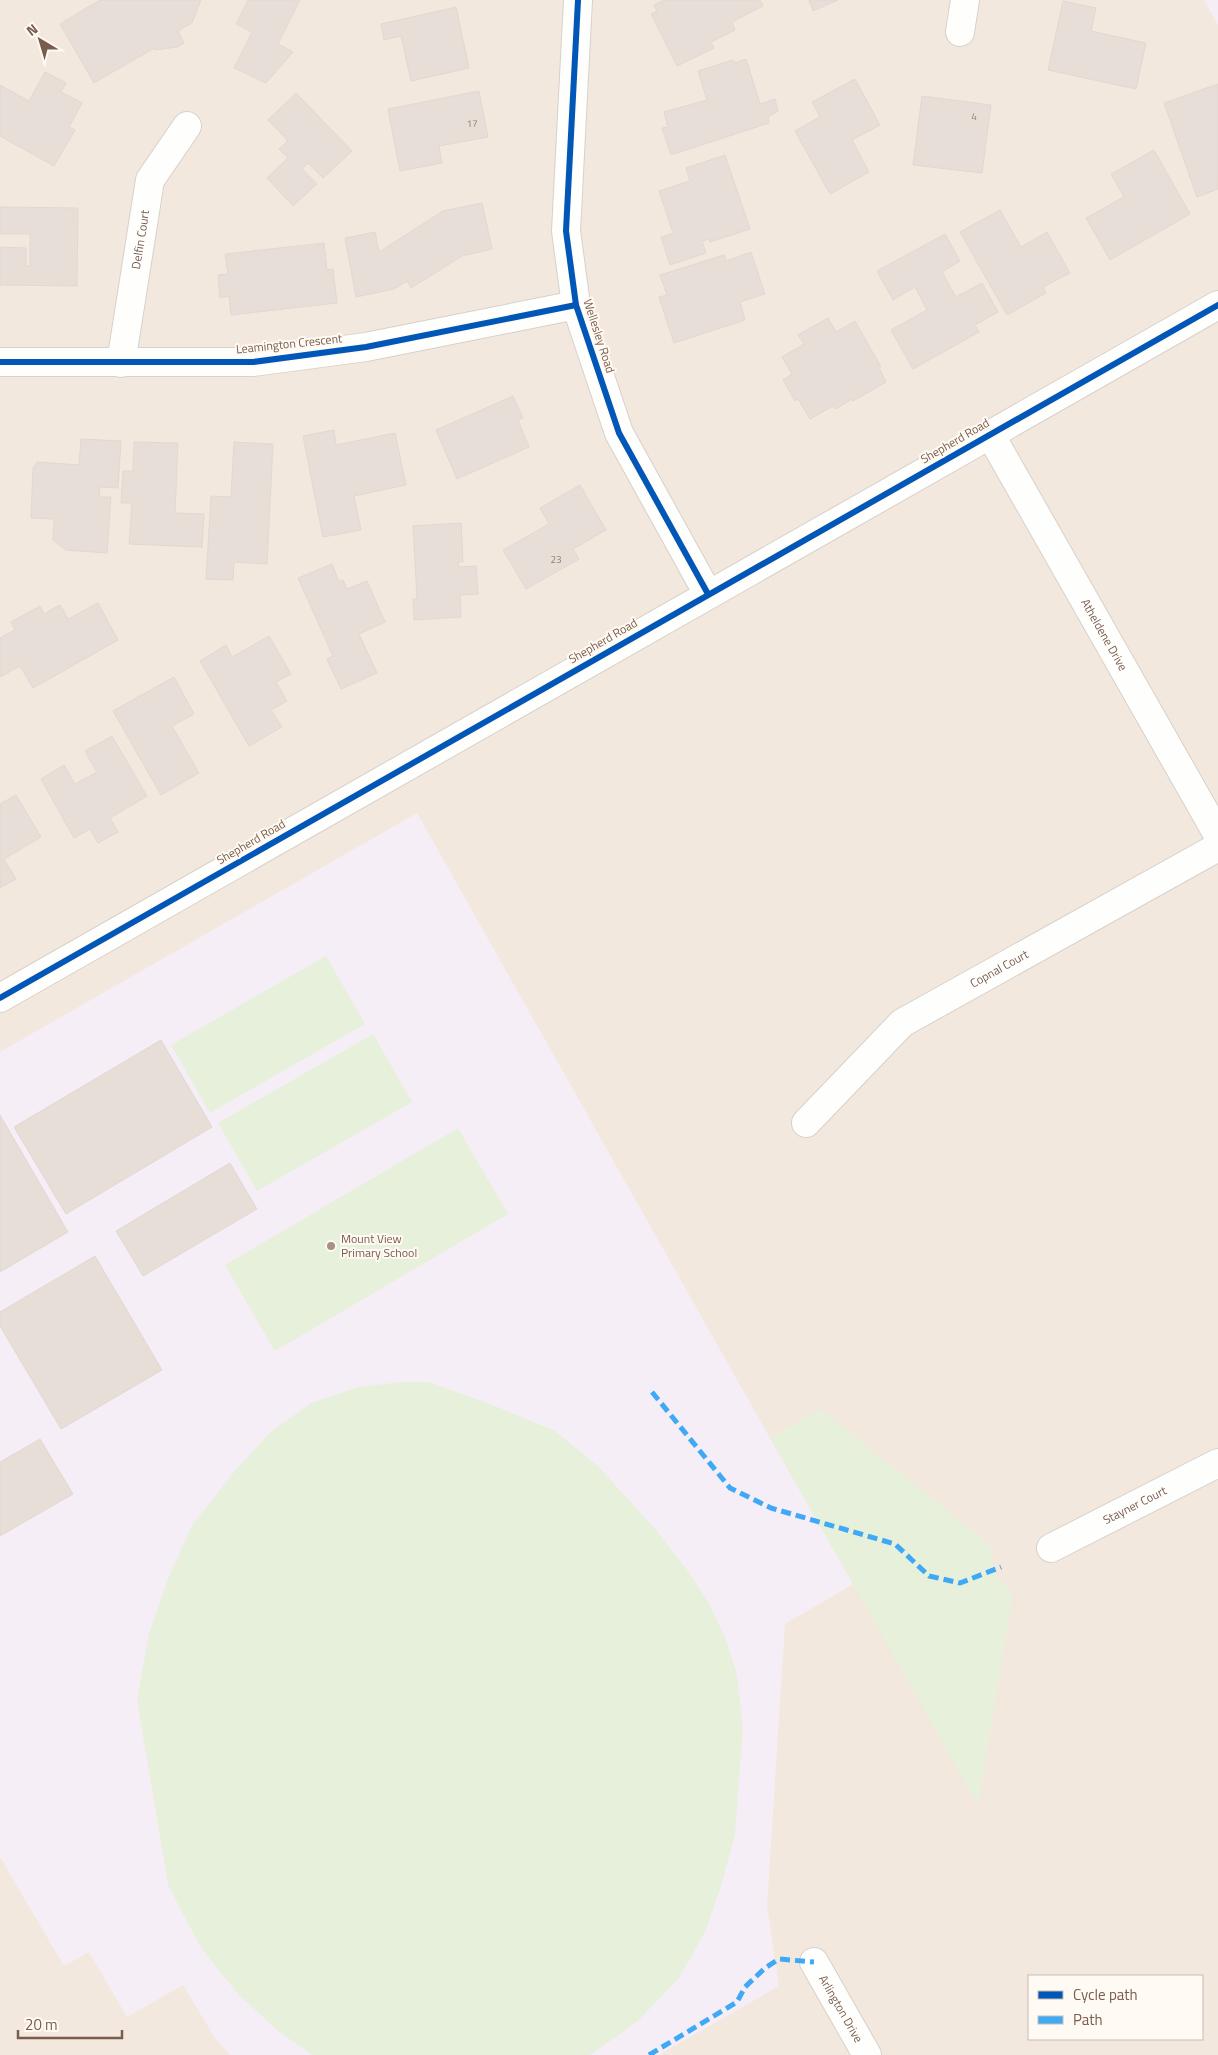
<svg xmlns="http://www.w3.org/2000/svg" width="1218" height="2055" font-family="'Titillium Web',sans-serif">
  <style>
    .residential { fill: #f2e8de; fill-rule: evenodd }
    .education { fill: #f6eef6 }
    .green { fill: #e7f0db }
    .building { fill: #e6ded7; stroke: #e2d8d2 }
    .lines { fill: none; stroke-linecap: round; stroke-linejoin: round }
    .street-casing { stroke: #d7d1cb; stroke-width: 30 }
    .street { stroke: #fefefd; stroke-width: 28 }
    .quiet { stroke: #3fa9f5; stroke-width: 5; stroke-dasharray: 10 5; stroke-linecap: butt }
    .cycleway-casing { stroke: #fffaf3; stroke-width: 9 }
    .cycleway { stroke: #0057b8; stroke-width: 6 }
    .poi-dot { fill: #a69286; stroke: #fffaf3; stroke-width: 2 }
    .labels { text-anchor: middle; stroke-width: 4; stroke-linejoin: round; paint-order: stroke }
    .number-label { font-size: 10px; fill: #977e72 }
    .street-label { font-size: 12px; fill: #7a5c4d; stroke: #fffaf3 }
    .poi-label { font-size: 12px; fill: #7a5c4d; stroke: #fffaf3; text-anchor: start }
  </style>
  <rect width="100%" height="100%" fill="#f9f5f0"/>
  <path class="residential" d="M0 0H1218V2055H0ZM1029 1976H1202V2039H1029Z"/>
  <g class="education">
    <polygon points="1204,0 1218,0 1218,25"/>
    <polygon points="417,813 771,1440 855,1583 785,1624 767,1906 779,1986 659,2055 230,2055 215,2038 183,1985 127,2017 89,1952 64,1966 0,1857 0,1052"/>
  </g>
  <g class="green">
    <polygon points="326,956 365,1024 210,1113 171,1045"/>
    <polygon points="373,1034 412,1102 257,1191 218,1123"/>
    <polygon points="458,1128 508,1214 275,1351 225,1265"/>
    <polygon points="402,1382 429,1382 495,1406 555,1431 598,1466 656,1530 688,1571 707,1600 726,1639 737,1675 743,1727 735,1835 721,1886 705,1932 679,1978 637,2022 590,2055 312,2055 278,2031 238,1994 201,1948 168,1885 137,1700 149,1634 168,1579 192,1525 239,1466 271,1432 311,1403 359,1387"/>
    <polygon points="820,1409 989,1544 995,1573 1013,1595 978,1805 770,1438"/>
  </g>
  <g class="building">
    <polygon points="100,0 201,0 192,23 178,31 184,43 177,47 155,50 154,48 94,83 60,24"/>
    <polygon points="248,0 300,0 278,44 293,52 266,83 234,68 252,32 236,24"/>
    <polygon points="664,0 760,0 763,6 732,22 735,30 711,42 714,48 677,66 651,14 657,11 654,5"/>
    <polygon points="809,0 838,0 813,11"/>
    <polygon points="1063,1 1096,8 1091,31 1146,43 1136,89 1048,70"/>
    <polygon points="456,7 469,68 411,81 401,36 384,40 381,24"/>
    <polygon points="746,59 760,104 775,99 778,111 768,117 769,123 671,155 662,128 668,127 664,112 707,100 698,71 733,60 735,63"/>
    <polygon points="45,72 66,83 61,92 82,103 69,127 75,130 54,166 0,136 0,85 29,101"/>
    <polygon points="855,79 880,125 852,140 869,172 830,194 795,131 820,117 812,102"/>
    <polygon points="1218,84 1218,189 1197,197 1164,103"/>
    <polygon points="479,91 488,137 439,146 442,163 400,171 388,109"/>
    <polygon points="296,93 352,151 323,178 308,163 302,169 317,184 293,206 267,178 288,158 279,149 288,141 268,120"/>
    <polygon points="922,96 991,105 982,173 913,165"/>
    <polygon points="1154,150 1190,214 1110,260 1086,218 1124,197 1111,174"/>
    <polygon points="725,155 750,229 710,242 709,239 702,241 706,253 670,265 661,237 673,233 659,191 690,181 686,168"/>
    <polygon points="482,203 492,249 462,256 411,288 407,281 394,289 356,297 345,238 375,232 379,252 443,211"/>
    <polygon points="0,207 78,208 77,286 0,285 0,247 26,248 26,266 30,266 30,234 0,234"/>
    <polygon points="1000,210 1021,247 1047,232 1070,273 1043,287 1046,293 1007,315 960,232"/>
    <polygon points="945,234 960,261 942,272 956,297 982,283 998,312 975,325 979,332 913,369 891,330 927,310 915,287 893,300 877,271"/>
    <polygon points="324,243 327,270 333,269 337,303 231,315 229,296 220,298 218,275 228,274 225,254"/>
    <polygon points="751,252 765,294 740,302 745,320 674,343 659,297 667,295 660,275 724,255 726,261"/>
    <polygon points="828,318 836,332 855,321 881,367 879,368 886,382 853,401 852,399 836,409 833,406 810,419 798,399 795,401 783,380 792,374 782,357 804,344 798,335"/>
    <polygon points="513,396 523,418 518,420 529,447 457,479 436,430"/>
    <polygon points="334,430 336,445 395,433 406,485 354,496 361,530 323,537 303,436"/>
    <polygon points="81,439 121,441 118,488 100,487 99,497 111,497 107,553 66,550 53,540 54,519 31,518 33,468 37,462 79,465"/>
    <polygon points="134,442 178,443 175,513 204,514 202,547 129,544 132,503 121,503 123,471 133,471"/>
    <polygon points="234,442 273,444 267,564 234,562 233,580 206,579 211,496 231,497"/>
    <polygon points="580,485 606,530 573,549 579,559 526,589 503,550 549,524 540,508"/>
    <polygon points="461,523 463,562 458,562 459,567 476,566 478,594 460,595 461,617 414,620 413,599 417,599 413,526"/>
    <polygon points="332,564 339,582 343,580 347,589 367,581 385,622 359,634 377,673 341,689 327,659 333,656 298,578"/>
    <polygon points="98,603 118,640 33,688 20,666 0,677 0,638 15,630 11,622 40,606 44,614 60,605 68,619"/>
    <polygon points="269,636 291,674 276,682 287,701 271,710 282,727 249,746 200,661 226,645 232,657"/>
    <polygon points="174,677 194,714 172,726 199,773 161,795 113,711"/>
    <polygon points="112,736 147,796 110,818 118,832 98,843 90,829 74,838 41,779 64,765 75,784 97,772 85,751"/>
    <polygon points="16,795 41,837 4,859 16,879 0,888 0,804"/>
    <polygon points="161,1040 212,1127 66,1214 14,1127"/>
    <polygon points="0,1115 68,1232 0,1272"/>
    <polygon points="230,1163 257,1209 143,1276 116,1231"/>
    <polygon points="95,1256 162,1370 61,1429 0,1326 0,1312"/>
    <polygon points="40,1439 73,1494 0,1536 0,1462"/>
  </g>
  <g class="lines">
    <defs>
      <g id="street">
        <polyline points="578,0 566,231 576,305 619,433 708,594"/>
        <polyline points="960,32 965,0"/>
        <polyline points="0,362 253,362 366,347 576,305"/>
        <path id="s1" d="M121 363 150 180 187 126"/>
        <path id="s2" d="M990 434 1218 835"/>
        <polyline points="0,998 1218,305"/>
        <path id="s3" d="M806 1123 902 1023 1218 847"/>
        <path id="s4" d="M1051 1548 1218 1463"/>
        <path id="s5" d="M814 1962 867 2055"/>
      </g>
    </defs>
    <use href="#street" class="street-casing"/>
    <use href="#street" class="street"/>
    <g class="quiet">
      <polyline points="652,1392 730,1488 771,1508 895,1544 929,1576 960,1583 1001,1567"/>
      <polyline points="649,2055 737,2002 745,1987 765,1968 779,1959 814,1962"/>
    </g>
    <defs>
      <g id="cycleway">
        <polyline points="578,0 566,231 576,305 619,433 708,594"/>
        <polyline points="0,362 253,362 366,347 576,305"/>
        <polyline points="0,998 1218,305"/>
      </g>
    </defs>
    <use href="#cycleway" class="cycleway-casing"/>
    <use href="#cycleway" class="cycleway"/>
  </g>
  <circle class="poi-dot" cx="331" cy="1246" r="5"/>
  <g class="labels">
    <g class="number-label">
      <text x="974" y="120">4</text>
      <text x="472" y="127">17</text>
      <text x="556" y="563">23</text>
    </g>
    <g class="street-label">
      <text dy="4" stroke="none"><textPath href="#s1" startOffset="125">Delfin Court</textPath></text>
      <text transform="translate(599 336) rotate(72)" y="4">Wellesley Road</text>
      <text transform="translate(289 344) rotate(-6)" y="4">Leamington Crescent</text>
      <text transform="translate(955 441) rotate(-30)" y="4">Shepherd Road</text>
      <text dy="4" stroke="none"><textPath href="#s2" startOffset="231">Atheldene Drive</textPath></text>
      <text transform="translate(603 641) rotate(-30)" y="4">Shepherd Road</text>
      <text transform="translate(251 842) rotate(-30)" y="4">Shepherd Road</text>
      <text dy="4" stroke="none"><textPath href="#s3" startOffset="250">Copnal Court</textPath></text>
      <text dy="4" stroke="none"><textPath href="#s4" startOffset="94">Stayner Court</textPath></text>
      <text dy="4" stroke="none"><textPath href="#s5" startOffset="54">Arlington Drive</textPath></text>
    </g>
    <g class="poi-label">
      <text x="341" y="1243">Mount View<tspan x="341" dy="14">Primary School</tspan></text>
    </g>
  </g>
  <rect x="1028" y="1975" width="175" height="65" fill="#fffaf3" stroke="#cabbb1"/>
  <rect x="1038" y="1991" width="25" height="8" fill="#0057b8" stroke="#cabbb1"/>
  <text x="1073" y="2000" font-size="15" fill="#7a5c4d">Cycle path</text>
  <rect x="1038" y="2016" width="25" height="8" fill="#3fa9f5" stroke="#cabbb1"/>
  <text x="1073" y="2025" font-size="15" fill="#7a5c4d">Path</text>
  <g transform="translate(40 40) rotate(322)" stroke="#fffaf3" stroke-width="4" paint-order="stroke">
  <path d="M0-4L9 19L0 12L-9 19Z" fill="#7a5c4d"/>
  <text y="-8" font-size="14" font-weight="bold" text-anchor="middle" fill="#7a5c4d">N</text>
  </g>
  <path d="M18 2030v8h104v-8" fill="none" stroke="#7a5c4d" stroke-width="2.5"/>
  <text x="25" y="2030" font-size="15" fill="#7a5c4d" stroke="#fffaf3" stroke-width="4" paint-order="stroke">20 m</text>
</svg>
